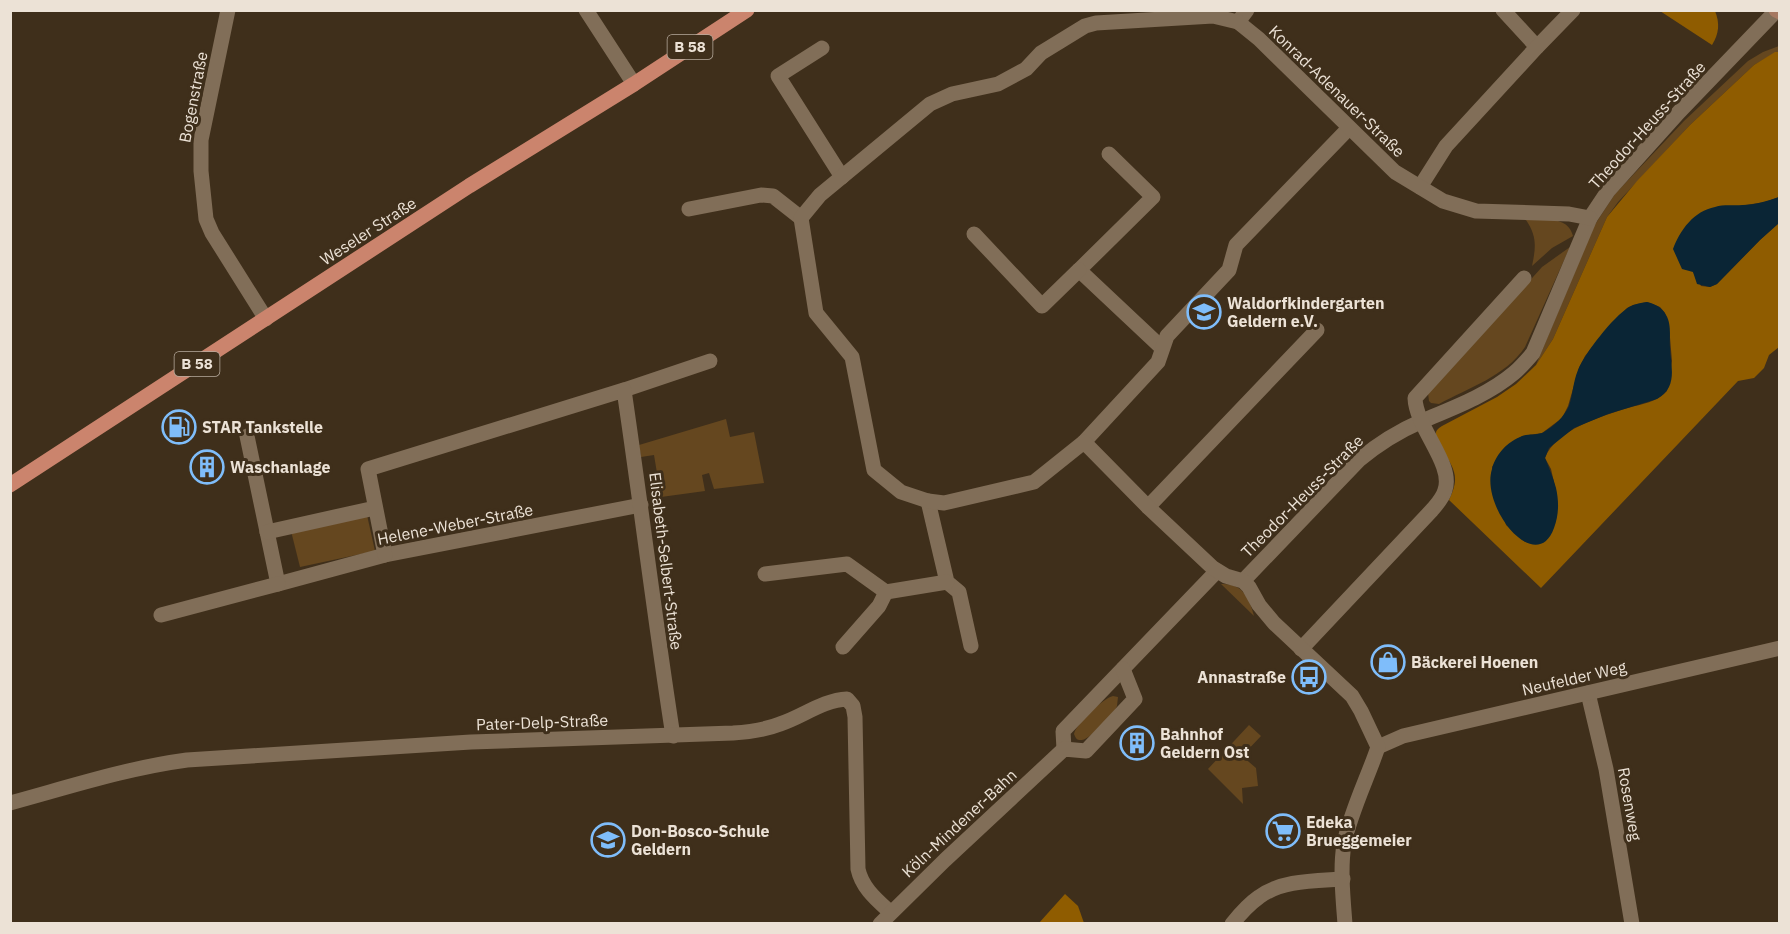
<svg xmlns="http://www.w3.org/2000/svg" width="1790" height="934" font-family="'IBM Plex Sans',sans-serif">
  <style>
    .green { fill: #65471f }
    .forest { fill: #8f5c00; fill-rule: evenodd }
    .water { fill: #0a2535 }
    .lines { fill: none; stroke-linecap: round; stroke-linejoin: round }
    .street { stroke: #816e58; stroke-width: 15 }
    .secondary { stroke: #a67962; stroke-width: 15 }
    .primary { stroke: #cb846d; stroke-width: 15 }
    .labels { text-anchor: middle; stroke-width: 6; stroke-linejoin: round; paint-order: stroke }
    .shield { fill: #3f2f1b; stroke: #b8ac9e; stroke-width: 1.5 }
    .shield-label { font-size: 15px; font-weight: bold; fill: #ece2d6 }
    .street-label { font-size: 16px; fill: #ece2d6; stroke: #3f2f1b }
    .poi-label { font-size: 16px; font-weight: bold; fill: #ece2d6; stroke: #3f2f1b; text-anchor: start }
  </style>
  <rect width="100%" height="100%" fill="#3f2f1b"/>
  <g class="green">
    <polygon points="1779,46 1779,52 1775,53 1754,65 1690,125 1618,202 1607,217 1553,339 1536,365 1594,226 1615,194 1684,121 1748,61 1763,52"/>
    <path d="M1526 220C1543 220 1568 215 1573 236L1552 248 1532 266C1536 247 1537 236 1526 220Z"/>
    <path d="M1570 247 1525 347C1506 376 1468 388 1439 404L1431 403 1429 401 1428 393 1542 267Z"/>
    <polygon points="726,419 730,437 754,432 764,483 714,489 709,473 702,475 705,491 661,497 654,455 641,457 639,445"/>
    <polygon points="367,515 375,551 300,567 291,531"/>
    <path d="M1221 584C1242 583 1249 597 1254 616Z"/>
    <path d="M1113 696 1118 697 1117 706 1115 710C1109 716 1089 741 1081 740 1076 740 1076 738 1074 734 1076 724 1103 698 1113 696Z"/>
    <polygon points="1249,725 1261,736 1242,756 1256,768 1258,786 1242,788 1243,804 1208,769"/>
  </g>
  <g class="forest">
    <path d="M1660 11H1715C1720 23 1719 34 1712 45Z"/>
    <path d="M1775 52H1779V197L1765 202 1739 206 1693 272 1701 286 1710 287 1717 284 1760 240 1779 223V347L1769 355 1764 368 1754 378 1738 381 1541 588 1449 500C1453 491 1457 482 1454 472 1452 461 1434 442 1436 433 1436 430 1439 428 1442 426L1497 397 1516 384 1536 365 1553 339 1607 217 1637 181 1690 125 1754 65ZM1647 302 1660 307 1665 313 1669 326 1672 361 1667 391C1657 402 1642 404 1628 408 1602 416 1555 430 1545 458L1551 469 1556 491 1525 542 1506 525 1492 467 1505 447 1522 436 1542 433 1562 418 1568 406 1579 368 1585 356 1604 332 1627 308 1633 305Z"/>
    <polygon points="1065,894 1078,906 1084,923 1039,923"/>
  </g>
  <g class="water">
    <path d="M1779 197V223L1760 240 1717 284 1710 287 1697 284 1693 272 1682 269 1673 249C1680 230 1694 211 1715 207 1724 204 1733 206 1743 205 1755 205 1767 201 1779 197Z"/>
    <path d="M1647 302C1655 304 1662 307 1666 315 1672 325 1669 337 1670 348 1671 368 1678 387 1657 399L1608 414 1574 428 1549 448 1545 458C1549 468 1553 477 1556 488 1559 501 1559 515 1554 528 1536 577 1480 507 1492 469 1496 453 1510 439 1526 435 1532 434 1539 435 1544 432 1554 426 1564 417 1569 406 1573 394 1573 382 1578 370 1585 353 1613 317 1629 307 1635 304 1640 303 1647 302Z"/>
  </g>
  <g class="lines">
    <g class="street">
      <polyline points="228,10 201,140 201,171 206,219 212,233 266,319"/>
      <polyline points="586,10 634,84"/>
      <polyline points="1503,10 1537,47"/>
      <polyline points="1238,22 1247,10"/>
      <polyline points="822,48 778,76 842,177"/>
      <polyline points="1109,154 1153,197 1079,270 1162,348"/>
      <polyline points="1420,187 1446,146 1537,47 1573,10"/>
      <polyline points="689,209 761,195 773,196 801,218"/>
      <polyline points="974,234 1042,306 1079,270"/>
      <polyline points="624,390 710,361"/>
      <polyline points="247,436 278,584 385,555 641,505"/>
      <polyline points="1084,442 1158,362 1167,336 1229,270 1236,245 1349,128"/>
      <polyline points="928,501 947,582 959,592 971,646"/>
      <polyline points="1148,507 1317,330"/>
      <polyline points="267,532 375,508"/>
      <path d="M385 555 368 469 624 390C641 505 655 621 673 736"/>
      <polyline points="765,574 847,564 886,592 947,582"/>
      <path d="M1243 581 1359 460C1378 444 1399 431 1422 421 1453 408 1488 395 1514 373 1521 367 1527 360 1533 353L1590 218 1608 191 1679 112 1777 10"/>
      <polyline points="161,615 278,584"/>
      <polyline points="843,647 879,606 886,592"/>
      <path d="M1301 649 1432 510C1437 504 1443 498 1445 490 1454 464 1416 428 1415 398L1524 278"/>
      <polyline points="1588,693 1606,769 1632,924"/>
      <polyline points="1378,747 1403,736 1780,648"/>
      <polyline points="1064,749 1063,731 1217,571"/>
      <path d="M10 803C69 787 127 768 187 760L471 742 733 733C749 732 765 730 780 724 802 717 823 700 847 699L853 706 855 717 858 869C862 888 877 900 890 912"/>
      <polyline points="880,924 945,860 1064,749 1086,751 1135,699 1123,669"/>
      <path d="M1232 924C1240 914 1249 904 1259 897 1282 880 1315 881 1343 879"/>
      <path d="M1345 924C1343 898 1340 869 1344 844 1350 813 1368 777 1378 747L1361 711 1352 696 1274 623 1259 605 1249 587 1243 581 1226 576 1213 568 1148 507 1084 442 1034 482 944 503 928 501 901 492 874 470 852 357 816 313 801 218 820 195 930 104 952 94 998 84 1026 69 1041 53 1085 26 1096 23 1213 16 1238 22 1259 39 1395 172 1443 201 1476 211 1569 214 1590 218"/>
    </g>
    <polyline class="secondary" points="1776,10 1780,12"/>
    <polyline class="primary" points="10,485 469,186 634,84 747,10"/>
  </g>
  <defs>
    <symbol id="school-ring" viewBox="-11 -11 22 22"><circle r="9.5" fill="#3f2f1b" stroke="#7fbdfa" stroke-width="1.5"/><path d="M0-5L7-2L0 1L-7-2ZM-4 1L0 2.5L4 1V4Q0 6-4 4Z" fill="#7fbdfa"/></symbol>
    <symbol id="fuel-ring" viewBox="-11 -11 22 22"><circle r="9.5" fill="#3f2f1b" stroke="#7fbdfa" stroke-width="1.5"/><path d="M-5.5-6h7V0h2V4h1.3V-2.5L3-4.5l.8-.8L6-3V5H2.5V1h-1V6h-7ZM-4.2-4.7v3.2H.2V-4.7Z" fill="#7fbdfa"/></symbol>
    <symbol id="building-ring" viewBox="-11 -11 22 22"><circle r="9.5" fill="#3f2f1b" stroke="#7fbdfa" stroke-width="1.5"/><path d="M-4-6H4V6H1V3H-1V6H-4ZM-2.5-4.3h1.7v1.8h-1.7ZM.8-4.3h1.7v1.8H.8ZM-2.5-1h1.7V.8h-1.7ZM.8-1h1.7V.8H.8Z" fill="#7fbdfa"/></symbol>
    <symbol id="shop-ring" viewBox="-11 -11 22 22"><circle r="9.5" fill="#3f2f1b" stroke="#7fbdfa" stroke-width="1.5"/><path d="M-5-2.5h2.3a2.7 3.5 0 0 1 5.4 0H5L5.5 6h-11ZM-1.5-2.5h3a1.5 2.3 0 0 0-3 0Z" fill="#7fbdfa"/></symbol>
    <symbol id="bus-ring" viewBox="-11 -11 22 22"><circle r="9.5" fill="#3f2f1b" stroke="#7fbdfa" stroke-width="1.5"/><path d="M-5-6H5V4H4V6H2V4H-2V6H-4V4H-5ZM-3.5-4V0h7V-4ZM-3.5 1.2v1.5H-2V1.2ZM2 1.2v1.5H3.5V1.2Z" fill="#7fbdfa"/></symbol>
    <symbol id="supermarket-ring" viewBox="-11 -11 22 22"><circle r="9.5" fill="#3f2f1b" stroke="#7fbdfa" stroke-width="1.5"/><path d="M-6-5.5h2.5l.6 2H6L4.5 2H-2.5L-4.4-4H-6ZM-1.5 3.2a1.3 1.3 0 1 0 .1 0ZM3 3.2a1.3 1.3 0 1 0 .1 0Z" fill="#7fbdfa"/></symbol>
  </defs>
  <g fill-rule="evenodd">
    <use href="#school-ring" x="1185" y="293" width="38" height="38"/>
    <use href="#fuel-ring" x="160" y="408" width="38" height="38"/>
    <use href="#building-ring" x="188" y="448" width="38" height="38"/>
    <use href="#shop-ring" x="1369" y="643" width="38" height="38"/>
    <use href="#bus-ring" x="1290" y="658" width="38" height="38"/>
    <use href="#building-ring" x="1118" y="724" width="38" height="38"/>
    <use href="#supermarket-ring" x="1264" y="812" width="38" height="38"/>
    <use href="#school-ring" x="589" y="821" width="38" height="38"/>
  </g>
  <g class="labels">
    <g class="shield">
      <rect x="667.5" y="35" width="45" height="24" rx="4.5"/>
      <rect x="174.5" y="352" width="45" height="24" rx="4.5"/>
    </g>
    <g class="shield-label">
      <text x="690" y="52">B 58</text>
      <text x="197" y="369">B 58</text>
    </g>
    <g class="street-label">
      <text transform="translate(1337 91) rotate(44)" y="6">Konrad-Adenauer-Straße</text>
      <text transform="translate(193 97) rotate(-79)" y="6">Bogenstraße</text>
      <text transform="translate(1647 125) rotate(-48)" y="6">Theodor-Heuss-Straße</text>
      <text transform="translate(368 231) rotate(-33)" y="6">Weseler Straße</text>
      <text transform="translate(1302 496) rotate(-45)" y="6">Theodor-Heuss-Straße</text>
      <text transform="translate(455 524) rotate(-11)" y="6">Helene-Weber-Straße</text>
      <text transform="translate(666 561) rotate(83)" y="6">Elisabeth-Selbert-Straße</text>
      <text transform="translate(1574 678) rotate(-13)" y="6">Neufelder Weg</text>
      <text transform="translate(542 722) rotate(-2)" y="6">Pater-Delp-Straße</text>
      <text transform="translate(1630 804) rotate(80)" y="6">Rosenweg</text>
      <text transform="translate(959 823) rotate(-43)" y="6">Köln-Mindener-Bahn</text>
    </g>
    <g class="poi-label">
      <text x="1227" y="309">Waldorfkindergarten<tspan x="1227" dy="18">Geldern e.V.</tspan></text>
      <text x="202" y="433">STAR Tankstelle</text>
      <text x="230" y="473">Waschanlage</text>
      <text x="1411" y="668">Bäckerei Hoenen</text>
      <text x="1286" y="683" text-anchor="end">Annastraße</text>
      <text x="1160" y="740">Bahnhof<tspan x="1160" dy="18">Geldern Ost</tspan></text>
      <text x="1306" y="828">Edeka<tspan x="1306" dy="18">Brueggemeier</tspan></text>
      <text x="631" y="837">Don-Bosco-Schule<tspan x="631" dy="18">Geldern</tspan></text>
    </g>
  </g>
  <rect width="1790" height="934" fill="none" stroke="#ece2d6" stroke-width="24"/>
</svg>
